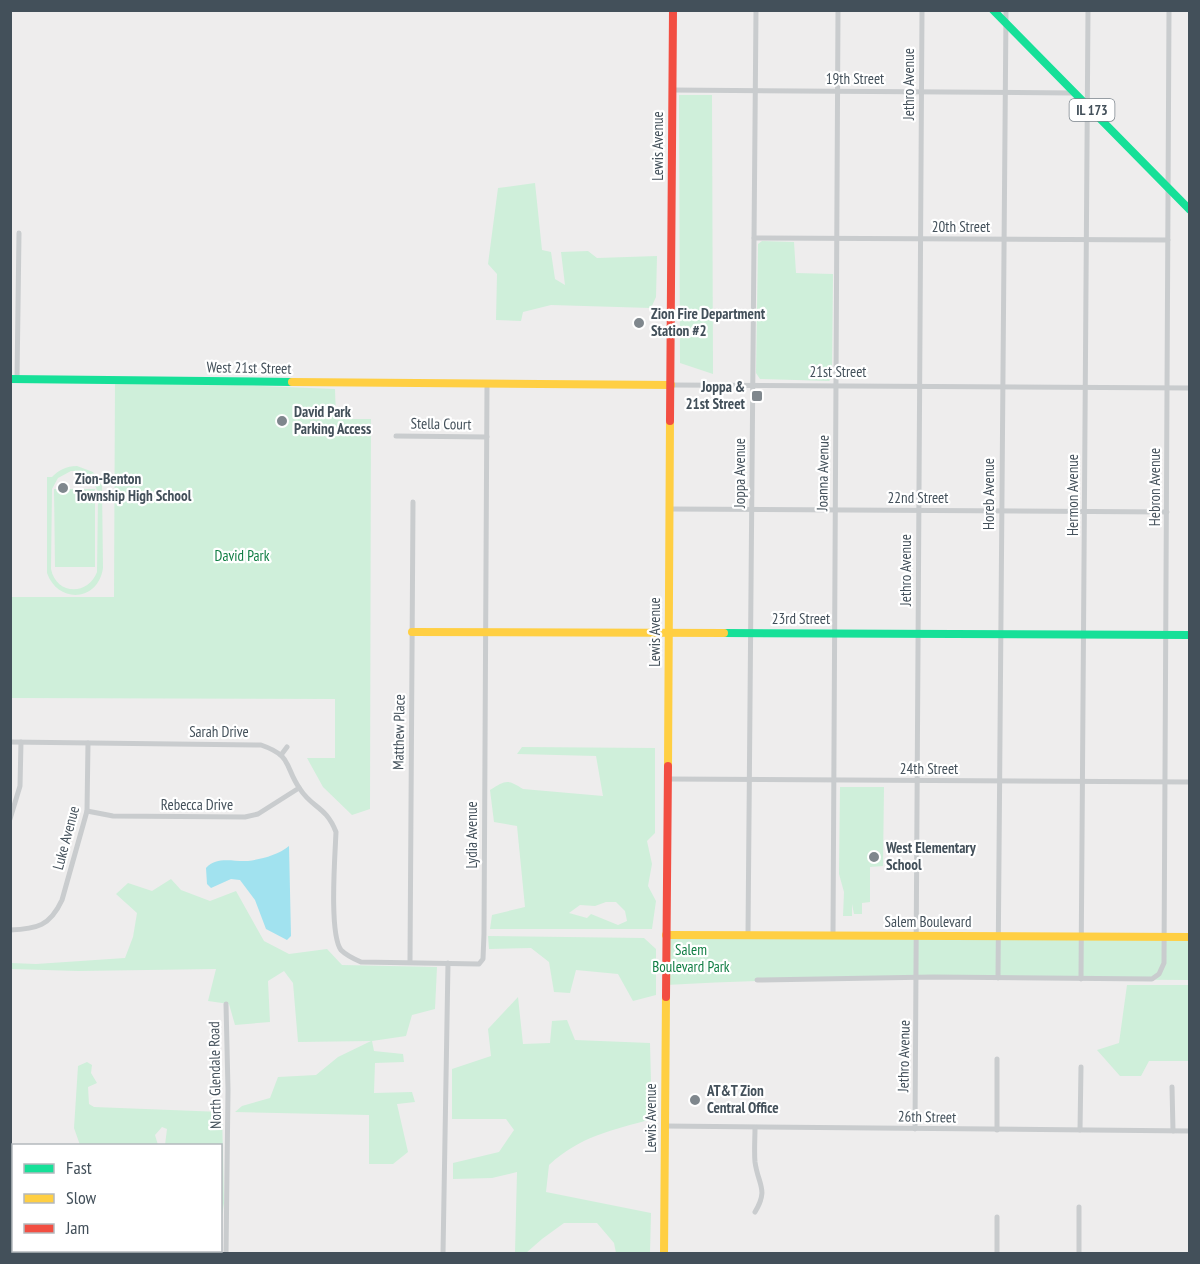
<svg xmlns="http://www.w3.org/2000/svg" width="1200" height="1264" font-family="'PT Sans Narrow',sans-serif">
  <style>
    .green { fill: #cfefda; fill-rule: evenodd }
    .water { fill: #a1e2ef }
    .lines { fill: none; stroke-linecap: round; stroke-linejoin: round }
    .street { stroke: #c9ccce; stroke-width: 5 }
    .fast { stroke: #16e098; stroke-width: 8 }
    .slow { stroke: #ffcf43; stroke-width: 8 }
    .jam { stroke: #f24e42; stroke-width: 8 }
    .poi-dot { fill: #7f878d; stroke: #fff; stroke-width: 2 }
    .labels { text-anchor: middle; stroke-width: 4.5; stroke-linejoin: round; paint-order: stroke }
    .shield { fill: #fff; stroke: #7b848c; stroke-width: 1.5 }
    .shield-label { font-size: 14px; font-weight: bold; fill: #43505a }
    .street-label { font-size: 15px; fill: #43505a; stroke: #fff }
    .poi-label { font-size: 15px; font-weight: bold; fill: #43505a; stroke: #fff; text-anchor: start }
    .park-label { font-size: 15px; fill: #117e44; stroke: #fff }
  </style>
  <rect width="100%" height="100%" fill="#eeeded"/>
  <g class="green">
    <polygon points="679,95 712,95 713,374 680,363"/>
    <polygon points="535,183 542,250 551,252 555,279 565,285 561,252 588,251 597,258 657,256 656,297 651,308 551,305 523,312 521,321 496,320 497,274 488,264 498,188"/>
    <polygon points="762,241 794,242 796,273 833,274 832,378 829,381 760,379 756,373 758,244"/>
    <polygon points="115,380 335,389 336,419 371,419 370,809 352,815 323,787 307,758 335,758 335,699 11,698 11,597 114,597"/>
    <path d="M77 466 93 472 102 486 103 568C98 602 58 604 47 573V477H52C59 470 66 466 77 466ZM71 471C87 471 96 480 98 496L97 572C88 596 56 595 51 569L52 489 58 478Z"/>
    <polygon points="54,489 95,489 95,567 55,567"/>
    <path d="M522 747 655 748V833L647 841 652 864 648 886 656 901 652 929H490L492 915 525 907 517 826 494 822 490 790C506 780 507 779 523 789L603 796 596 756 517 754ZM606 902H616L625 911 627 921 618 925 591 914 587 918 569 913 580 905 595 906Z"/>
    <polygon points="840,787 884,787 883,866 870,867 870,902 862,903 862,914 854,914 852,904 852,916 843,916 844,892 839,874"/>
    <polygon points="171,879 181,890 210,901 236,891 264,941 289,954 327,949 342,965 437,967 435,1009 412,1015 406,1036 372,1041 374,1051 403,1054 404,1062 375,1063 374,1093 412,1092 415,1102 397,1104 408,1152 393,1164 369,1164 369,1115 235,1112 242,1106 270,1098 278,1077 316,1075 338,1057 371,1041 298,1042 293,983 284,971 268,981 270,1022 235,1025 229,1004 208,1001 216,969 78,971 11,969 11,963 36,964 125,958 133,937 137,913 116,894 128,883 152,891"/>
    <path d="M666 935 1189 937V980C1015 979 840 975 666 985Z"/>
    <polygon points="488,936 644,938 656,949 656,995 633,1001 618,974 576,970 570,993 554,992 549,962 531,948 489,949"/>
    <polygon points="1127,985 1189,985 1189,1061 1149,1061 1141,1076 1120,1076 1097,1050 1119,1043"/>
    <path d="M518 997 523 1044 550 1043 552 1021 567 1020 575 1040 650 1043 652 1119C613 1130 580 1136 549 1165L546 1192 651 1213 650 1253H616L614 1243 597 1223H564L542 1239 526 1253H515L517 1172 492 1178 453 1179V1163L499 1152 514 1130 506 1119H452V1069L491 1056 488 1029Z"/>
    <polygon points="87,1062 92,1065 91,1073 97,1083 88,1087 89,1104 94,1107 222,1112 224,1203 221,1222 220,1146 165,1145 167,1129 162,1127 155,1135 158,1145 80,1145 74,1128 78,1066"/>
  </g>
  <path class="water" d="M289 846 291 936 287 940 266 929 255 900 240 880 231 879 211 888 207 884 206 868C217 856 233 862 248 861 262 859 278 855 289 846Z"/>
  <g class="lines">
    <g class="street">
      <polyline points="672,90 1074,93"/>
      <polyline points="754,238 1168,240"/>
      <polyline points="17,379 19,233"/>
      <polyline points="671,385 1190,388"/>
      <polyline points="396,436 487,437"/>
      <polyline points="670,509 1167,512"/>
      <path d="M10 742 261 745C293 756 284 766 300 789 312 808 326 806 336 832 335 856 329 934 341 950 347 956 354 959 361 962L479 964 483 959 484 934 487 384"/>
      <polyline points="281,755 287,747"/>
      <polyline points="668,779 1190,782"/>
      <polyline points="87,811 113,816 245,817 258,814 299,788"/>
      <polyline points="10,819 20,786 21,742"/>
      <path d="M10 930C37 929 50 926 62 900L87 811 88 743"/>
      <polyline points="748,935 756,10"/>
      <polyline points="833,935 838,10"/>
      <polyline points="410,962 413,502"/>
      <polyline points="998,978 1006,10"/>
      <polyline points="1081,979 1088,10"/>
      <polyline points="757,980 933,977 1152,979 1159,974 1164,963 1169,10"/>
      <polyline points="226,1004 228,1090 226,1254"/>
      <polyline points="1172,1087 1173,1131"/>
      <polyline points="665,1126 1190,1131"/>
      <path d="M755 1128C755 1139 754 1151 755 1162 758 1185 769 1189 755 1212"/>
      <polyline points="915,1129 922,10"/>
      <polyline points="997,1130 997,1059"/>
      <polyline points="1080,1130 1081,1067"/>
      <polyline points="10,1177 14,1186"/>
      <polyline points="997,1217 997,1254"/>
      <polyline points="49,1250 49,1251"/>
      <polyline points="443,1254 448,963"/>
      <polyline points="1079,1254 1079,1207"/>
    </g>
    <g class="fast">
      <polyline points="993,10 1190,210"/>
      <polyline points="10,379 292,382"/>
      <polyline points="724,633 1190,635"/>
    </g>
    <g class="slow">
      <polyline points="292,382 671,385"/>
      <polyline points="412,632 724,633"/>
      <polyline points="668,766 670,421"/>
      <polyline points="666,935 1190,937"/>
      <polyline points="664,1254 666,997"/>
    </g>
    <g class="jam">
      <polyline points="670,421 673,10"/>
      <polyline points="666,997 668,766"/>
    </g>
  </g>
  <g class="poi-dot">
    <circle cx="639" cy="323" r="6"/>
    <rect x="751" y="390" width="12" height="12" rx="3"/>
    <circle cx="282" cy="421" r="6"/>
    <circle cx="63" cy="488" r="6"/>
    <circle cx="874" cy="857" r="6"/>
    <circle cx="695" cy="1100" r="6"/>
  </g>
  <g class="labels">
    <rect class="shield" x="1069.5" y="99" width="45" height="22" rx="4.5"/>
    <g class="shield-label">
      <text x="1092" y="115">IL 173</text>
    </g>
    <g class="street-label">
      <text x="855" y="84">19th Street</text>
      <text transform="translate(909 84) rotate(-90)" y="5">Jethro Avenue</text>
      <text transform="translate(658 146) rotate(-90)" y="5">Lewis Avenue</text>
      <text x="961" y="232">20th Street</text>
      <text transform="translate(249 368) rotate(1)" y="5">West 21st Street</text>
      <text x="838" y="377">21st Street</text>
      <text transform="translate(441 424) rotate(1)" y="5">Stella Court</text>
      <text transform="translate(740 473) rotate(-90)" y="5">Joppa Avenue</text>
      <text transform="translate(823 473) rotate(-89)" y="5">Joanna Avenue</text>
      <text transform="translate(1155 487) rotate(-90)" y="5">Hebron Avenue</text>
      <text transform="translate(989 494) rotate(-90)" y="5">Horeb Avenue</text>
      <text transform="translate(1073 495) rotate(-90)" y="5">Hermon Avenue</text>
      <text x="918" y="503">22nd Street</text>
      <text transform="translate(906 570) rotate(-90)" y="5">Jethro Avenue</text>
      <text x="801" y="624">23rd Street</text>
      <text transform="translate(655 632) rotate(-90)" y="5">Lewis Avenue</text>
      <text x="219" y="737">Sarah Drive</text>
      <text transform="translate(399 732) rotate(-89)" y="5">Matthew Place</text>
      <text x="929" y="774">24th Street</text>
      <text x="197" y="810">Rebecca Drive</text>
      <text transform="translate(472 835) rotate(-90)" y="5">Lydia Avenue</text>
      <text transform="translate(66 838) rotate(-75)" y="5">Luke Avenue</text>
      <text x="928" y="927">Salem Boulevard</text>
      <text transform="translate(904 1056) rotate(-89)" y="5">Jethro Avenue</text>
      <text transform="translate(215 1075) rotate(-91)" y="5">North Glendale Road</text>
      <text transform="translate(927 1117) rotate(1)" y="5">26th Street</text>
      <text transform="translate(651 1118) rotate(-90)" y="5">Lewis Avenue</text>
    </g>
    <g class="poi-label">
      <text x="651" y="319">Zion Fire Department<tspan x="651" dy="17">Station #2</tspan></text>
      <text x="745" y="392" text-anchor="end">Joppa &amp;<tspan x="745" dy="17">21st Street</tspan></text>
      <text x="294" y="417">David Park<tspan x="294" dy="17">Parking Access</tspan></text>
      <text x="75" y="484">Zion-Benton<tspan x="75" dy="17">Township High School</tspan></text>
      <text x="886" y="853">West Elementary<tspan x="886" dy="17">School</tspan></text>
      <text x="707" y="1096">AT&amp;T Zion<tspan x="707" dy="17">Central Office</tspan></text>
    </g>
    <g class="park-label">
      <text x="242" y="561">David Park</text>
      <text x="691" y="955">Salem<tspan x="691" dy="17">Boulevard Park</tspan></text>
    </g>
  </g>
  <rect width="1200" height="1264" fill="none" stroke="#43505a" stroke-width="24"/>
  <rect x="12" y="1144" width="210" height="108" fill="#ffffff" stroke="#b4b9bd" stroke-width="1.5"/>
  <rect x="24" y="1164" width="30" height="9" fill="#16e098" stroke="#b4b9bd" stroke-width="1.5"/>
  <text x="66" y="1174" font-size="18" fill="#43505a">Fast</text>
  <rect x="24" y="1194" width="30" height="9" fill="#ffcf43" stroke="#b4b9bd" stroke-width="1.5"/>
  <text x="66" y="1204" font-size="18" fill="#43505a">Slow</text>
  <rect x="24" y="1224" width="30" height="9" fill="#f24e42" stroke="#b4b9bd" stroke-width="1.5"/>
  <text x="66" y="1234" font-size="18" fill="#43505a">Jam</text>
</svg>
